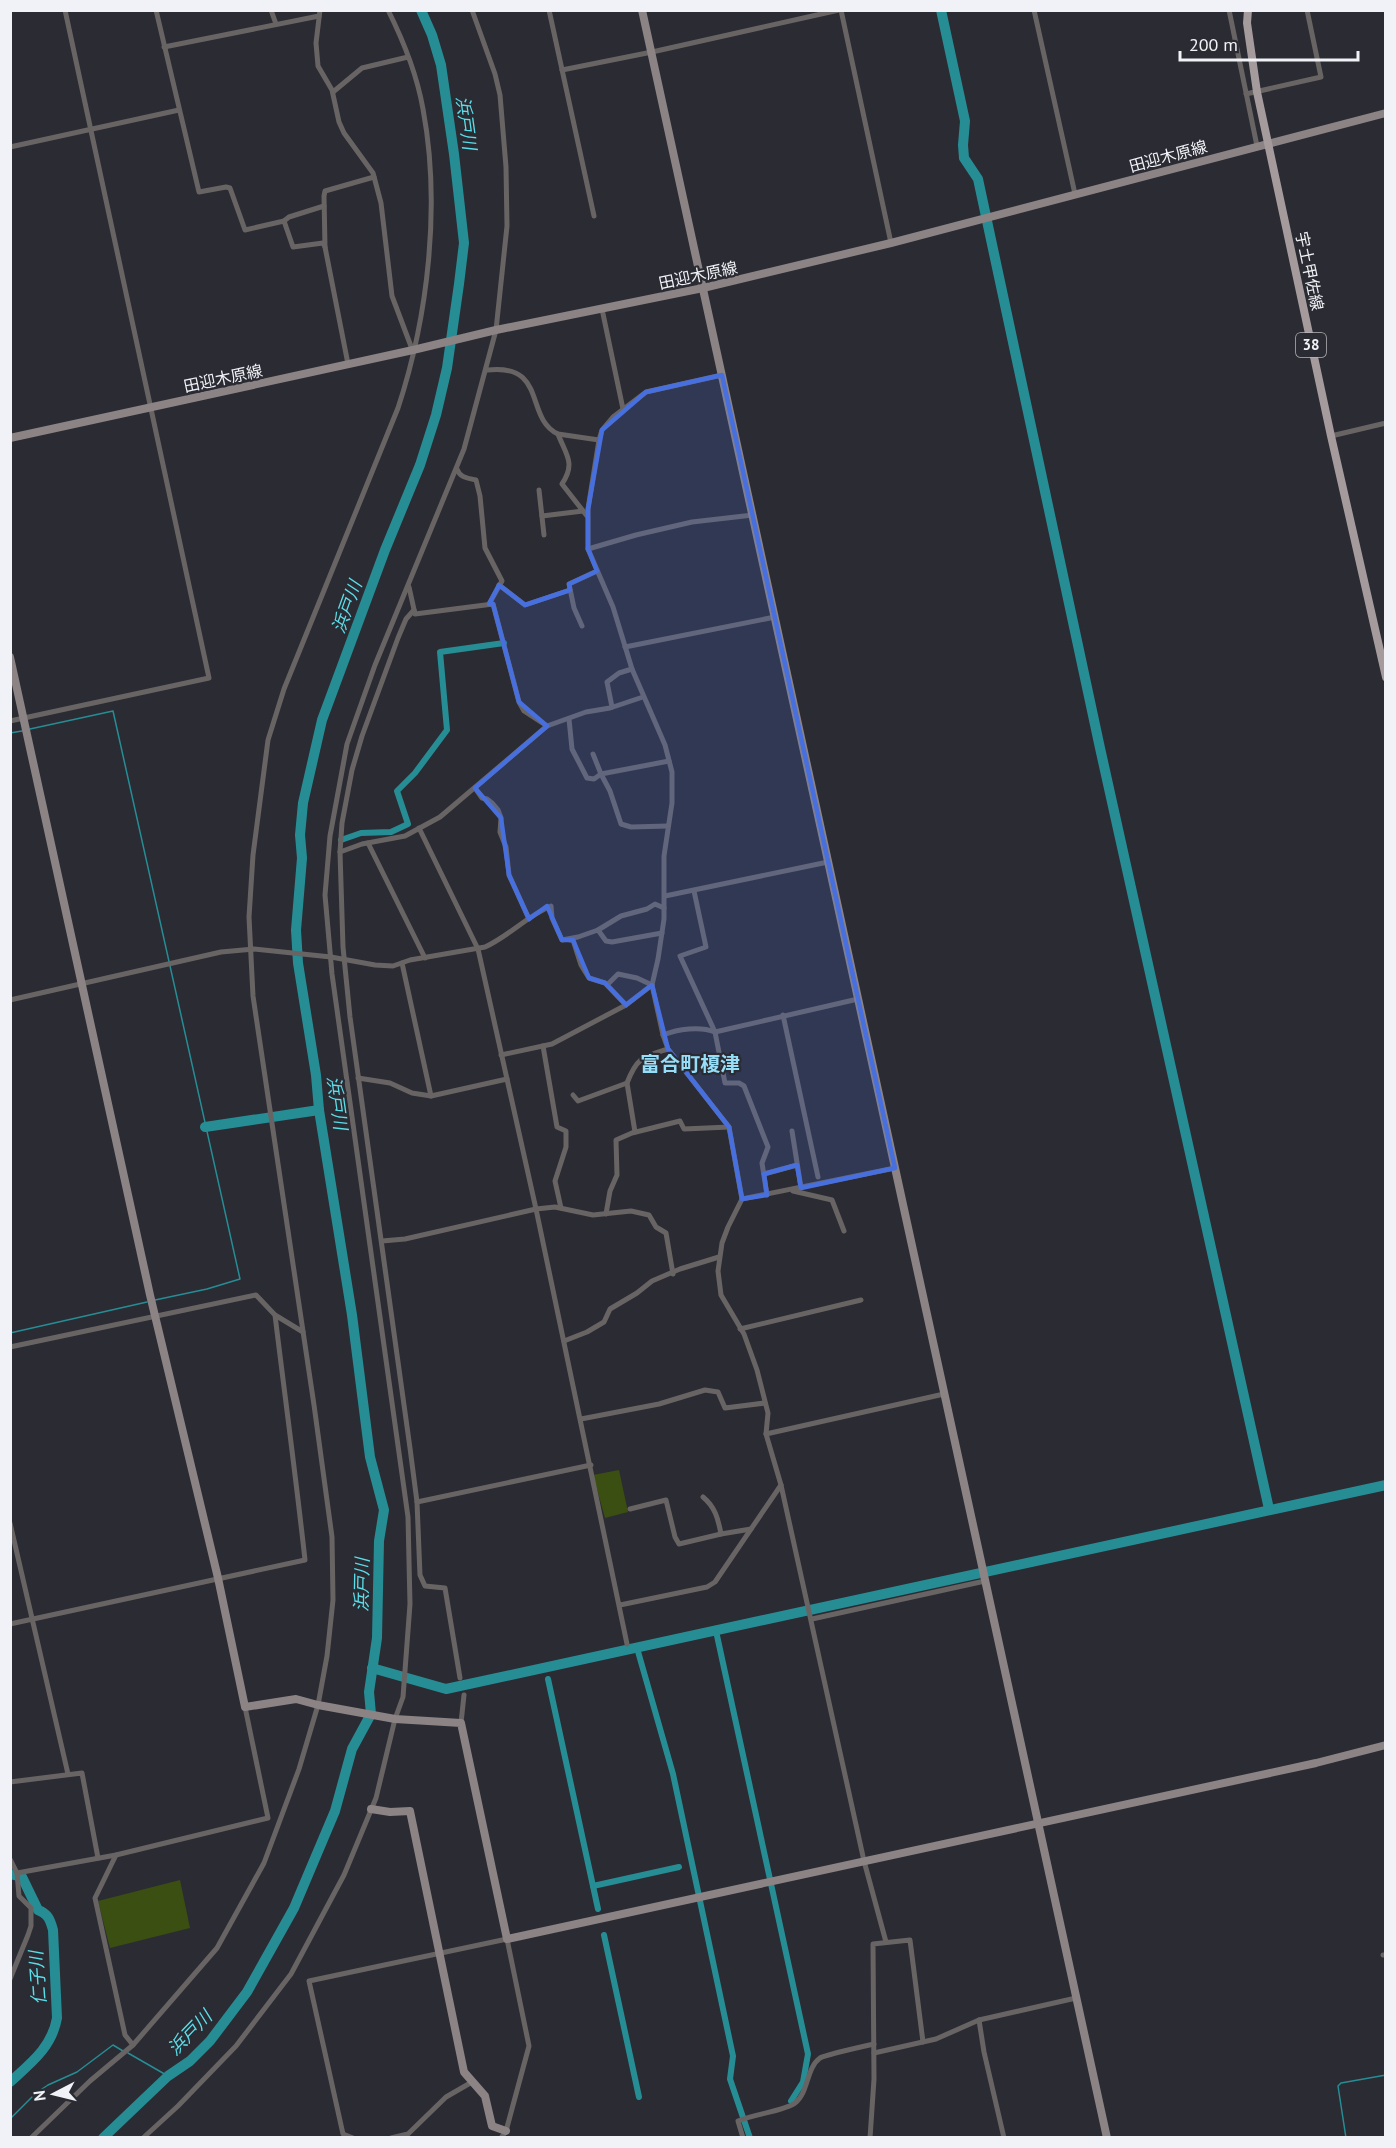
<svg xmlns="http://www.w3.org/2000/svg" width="1396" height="2148" font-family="'PT Sans','Noto Sans JP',sans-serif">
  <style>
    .green { fill: #3a4f11 }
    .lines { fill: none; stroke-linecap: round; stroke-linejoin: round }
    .stream { stroke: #278d95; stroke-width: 1.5 }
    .canal { stroke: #278d95; stroke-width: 6 }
    .river { stroke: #278d95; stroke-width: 10 }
    .street { stroke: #696464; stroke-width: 5 }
    .secondary { stroke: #8b8384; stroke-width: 8 }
    .primary { stroke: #a59b9c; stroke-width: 8 }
    .marked { fill: #476fde; fill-opacity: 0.2; stroke: #476fde; stroke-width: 4.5; stroke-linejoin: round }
    .labels { text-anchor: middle; stroke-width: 4.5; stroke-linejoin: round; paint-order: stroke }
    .shield { fill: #2b2b33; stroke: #b6b6bc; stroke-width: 1.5 }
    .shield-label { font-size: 15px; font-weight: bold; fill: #f1f2f7 }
    .street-label { font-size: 16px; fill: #f1f2f7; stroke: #2b2b33 }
    .water-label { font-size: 18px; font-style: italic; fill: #5bdee8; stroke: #2b2b33 }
    .quarter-label { font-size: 20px; font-weight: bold; fill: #96def8; stroke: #2b2b33 }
  </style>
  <rect width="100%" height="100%" fill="#2b2b33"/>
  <g class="green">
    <polygon points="619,1470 628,1512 605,1518 593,1475"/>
    <polygon points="180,1880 190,1928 110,1948 98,1901"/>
  </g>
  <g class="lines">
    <g class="stream">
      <polyline points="30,729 113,711 240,1279 207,1289 155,1300"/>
      <polyline points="10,733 22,731"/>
      <polyline points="10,1333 147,1302"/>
      <polyline points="128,2053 168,2076"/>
      <polyline points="10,2119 36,2093 48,2085 77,2072 113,2045 123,2051"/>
      <polyline points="1346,2138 1338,2086 1341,2083 1386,2075"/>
    </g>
    <g class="canal">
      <polyline points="341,840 361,833 391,832 408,824 397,791 415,773 447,730 440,652 504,643"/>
      <polyline points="716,1631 808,2054 803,2082 791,2101"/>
      <polyline points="637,1648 673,1774 733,2056 730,2079 750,2138"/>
      <polyline points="548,1679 598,1909"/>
      <polyline points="593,1886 679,1867"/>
      <polyline points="604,1935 639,2097"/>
    </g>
    <g class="river">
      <polyline points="941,10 965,121 963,145 964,158 978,179 1100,748 1269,1509"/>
      <polyline points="205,1127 319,1110"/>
      <polyline points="372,1668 446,1689 1386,1485"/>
      <path d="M10 1874 22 1877 38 1910C48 1914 50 1919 53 1930L57 2018C52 2047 31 2063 10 2082"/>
      <polyline points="103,2138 168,2076 190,2061 210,2041 247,1992 294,1908 335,1811 352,1749 371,1714 369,1692 377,1638 379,1541 384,1510 370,1457 352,1315 319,1110 316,1075 298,963 296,930 302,858 300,835 303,803 322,720 385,550 420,465 436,415 447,368 459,284 464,243 454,154 441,65 432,35 421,10"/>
    </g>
    <g class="street">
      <polyline points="156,10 199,192 226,187 230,188 245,230 284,221 293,247 323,243 325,247"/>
      <polyline points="271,10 276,24"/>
      <polyline points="320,10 316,43 318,66 332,90 339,122 344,133 373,173 381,203 392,296 412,349"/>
      <polyline points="549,10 594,216"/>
      <polyline points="841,10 891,243"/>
      <polyline points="1034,10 1075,194"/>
      <polyline points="1229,10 1257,146"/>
      <polyline points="164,47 319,16"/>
      <polyline points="562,70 652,52 839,10"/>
      <polyline points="333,92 362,68 408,57"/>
      <polyline points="1246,94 1321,77 1307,10"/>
      <polyline points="10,147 179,110"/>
      <polyline points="284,221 289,217 324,206"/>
      <polyline points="602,309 623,409"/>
      <polyline points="348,364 325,247 324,196 325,191 374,177"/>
      <path d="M487 370C548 363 524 418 558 434L599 440"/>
      <polyline points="722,375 646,392 613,417 602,430 599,440 588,509 588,549 613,607 632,669 665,745 672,772 672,803 664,856 664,919 658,959 652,985 663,1035 668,1049 729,1127 742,1199 728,1227 722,1243 718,1271 721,1295 744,1334 757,1370 768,1413 766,1434 781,1485 864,1861 886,1942"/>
      <path d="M558 434C566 455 576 463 562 484L587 516"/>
      <polyline points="1331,436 1386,423"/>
      <path d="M457 469C460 478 468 478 476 480L480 496 485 548 502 581 489 604"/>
      <polyline points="539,490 544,535"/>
      <polyline points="542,516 583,511"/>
      <polyline points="588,549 636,535 692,522 753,515"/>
      <polyline points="499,585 525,605 570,590"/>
      <polyline points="409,587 415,614 493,604 519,702 524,711 547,726"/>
      <polyline points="414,610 406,619 398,638 362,736 352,770 342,823 340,852 343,947 350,1017 410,1448 417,1502 420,1575 425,1586 445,1588 460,1678"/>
      <polyline points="582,626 574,608 569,584 597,571"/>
      <polyline points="625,647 775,617"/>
      <polyline points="612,707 607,682 619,673 632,669"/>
      <polyline points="569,719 572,749 587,778 594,779 601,774 593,754"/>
      <polyline points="10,721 209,678 65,10"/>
      <polyline points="475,788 482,798 487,799 492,803 498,810 501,818 500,832 506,847 509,875 529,919"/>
      <polyline points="668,826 631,827 621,824 610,791 601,774 669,761"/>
      <polyline points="419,828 478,949 536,1209 627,1644"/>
      <polyline points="368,843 425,958"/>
      <polyline points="340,852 362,844 405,836 440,817 547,726 586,712 610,708 643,697"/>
      <polyline points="694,891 706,947 680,956 715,1032 725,1083 739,1083 744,1086 768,1147 762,1163 767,1195"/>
      <polyline points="665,896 828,862"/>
      <polyline points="598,930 621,916 647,909 655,904 664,908"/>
      <polyline points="570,940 573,940 581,965 589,978 605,983 626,1005"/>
      <polyline points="607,985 618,974 637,978 652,985"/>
      <path d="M10 1000 221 952 254 949 331 957 375 965 393 966 410 960 485 947C509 936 527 916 551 906L552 918 562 940 578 937 598 930 606 941 612 942 662 933"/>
      <polyline points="783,1015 818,1177"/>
      <path d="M663 1035C678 1029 700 1026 715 1032L858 999"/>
      <polyline points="543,1046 557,1127 566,1131 566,1147 555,1181 561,1208"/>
      <polyline points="501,1055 552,1044 626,1005 652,985"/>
      <polyline points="358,1078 390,1083 412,1093 431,1096 402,963"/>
      <polyline points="627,1083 635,1132"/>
      <path d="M573 1095 578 1101 627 1083C637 1057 643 1057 668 1049"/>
      <polyline points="431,1096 507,1079"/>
      <polyline points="792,1131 801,1188"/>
      <polyline points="764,1174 797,1165"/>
      <polyline points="793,1191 832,1200 844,1231"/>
      <polyline points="742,1199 895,1168"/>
      <polyline points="606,1214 610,1191 617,1175 616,1140 632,1133 680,1121 684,1129 729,1127"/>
      <polyline points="382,1241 405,1239 536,1209 555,1207 593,1215 631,1211 649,1215 656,1227 666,1233 673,1274"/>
      <polyline points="740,1329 861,1300"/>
      <polyline points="564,1341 587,1332 604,1322 610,1309 637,1293 652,1281 680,1269 719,1257"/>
      <polyline points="10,1347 256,1295 275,1315 303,1332"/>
      <polyline points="581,1419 659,1404 705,1390 718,1392 725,1408 765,1403"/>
      <polyline points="766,1434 944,1394"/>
      <path d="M703 1497C715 1507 718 1518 721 1534L751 1529"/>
      <polyline points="417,1502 591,1465"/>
      <polyline points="630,1509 666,1500 675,1537 679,1544 721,1534"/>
      <polyline points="10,1523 68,1774"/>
      <polyline points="620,1605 707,1587 715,1582 781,1485"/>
      <polyline points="812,1619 985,1581"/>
      <path d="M10 1624 305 1560C296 1478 285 1397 275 1315"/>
      <polyline points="461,1723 464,1695"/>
      <polyline points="10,1782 82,1773 98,1858"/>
      <polyline points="116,1855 95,1898 125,2035 133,2045"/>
      <polyline points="10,1859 17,1873 19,1896 31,1908 31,1926 28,1935 10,1979"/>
      <polyline points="17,1873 116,1855 268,1818 245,1707"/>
      <polyline points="1383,1955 1386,1955"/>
      <polyline points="979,2020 984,2052 1004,2138"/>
      <polyline points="874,2053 936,2039 979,2020 1076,1998"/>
      <path d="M31 2138 90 2081 133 2045 217 1948 264 1863 299 1769 318 1705 327 1656 333 1600 332 1537 314 1405 253 996 249 917 253 855 268 740 284 689 398 408C428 317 441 205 423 109 417 75 404 42 388 10"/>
      <polyline points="143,2138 178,2106 236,2046 291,1974 344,1875 376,1798 395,1719 403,1697 410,1604 408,1517 332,974 325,895 330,836 347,744 375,665 464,449 496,330 507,226 506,167 500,95 495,74 472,10"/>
      <polyline points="353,2138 343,2134 309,1981 507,1939 529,2046 506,2131 501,2138"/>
      <polyline points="391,2138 408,2134 446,2097 472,2082"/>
      <path d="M743 2138 738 2121C753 2114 785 2111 795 2103 809 2092 806 2068 820 2058 825 2055 865 2046 874 2044"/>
      <polyline points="870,2138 874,2079 873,1944 910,1940 923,2042"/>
    </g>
    <g class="secondary">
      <polyline points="642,10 1107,2138"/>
      <polyline points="10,438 413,350 496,330 703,288 891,243 1386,113"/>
      <polyline points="10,657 150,1295 218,1578 245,1707 296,1699 318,1705 395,1719 461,1723 507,1939 1316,1763 1386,1745"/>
      <polyline points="371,1809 390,1812 410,1811 464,2072 485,2096 492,2126 506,2131"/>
    </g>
    <polyline class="primary" points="1248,10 1247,23 1257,92 1331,436 1386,677"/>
  </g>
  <path class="marked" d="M722 375 895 1168 801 1188 797 1165 764 1174 767 1195 742 1199 729 1127 668 1049 652 985 626 1005 605 983 589 978 573 940H562L547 906 529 919 509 875 501 818 475 788 547 726 519 702 493 604H489L499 585 525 605 570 590 569 584 597 571 588 549V509L602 430 646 392Z"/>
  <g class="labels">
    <rect class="shield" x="1296" y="333" width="30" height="24" rx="4.5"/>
    <g class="shield-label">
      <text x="1311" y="350">38</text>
    </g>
    <g class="street-label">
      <text transform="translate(1168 156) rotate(-15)" y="6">田迎木原線</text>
      <text transform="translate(1310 271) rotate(78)" y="6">宇土甲佐線</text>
      <text transform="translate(698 275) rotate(-12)" y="6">田迎木原線</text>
      <text transform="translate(223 378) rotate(-12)" y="6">田迎木原線</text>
    </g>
    <g class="water-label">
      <text transform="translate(466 123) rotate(82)" y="6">浜戸川</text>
      <text transform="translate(347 607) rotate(-70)" y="6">浜戸川</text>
      <text transform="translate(337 1103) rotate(82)" y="6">浜戸川</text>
      <text transform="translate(362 1585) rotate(-89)" y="6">浜戸川</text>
      <text transform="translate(38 1978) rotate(-94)" y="6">仁子川</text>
      <text transform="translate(190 2033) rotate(-46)" y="6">浜戸川</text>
    </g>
    <g class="quarter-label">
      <text x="690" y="1071">富合町榎津</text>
    </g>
  </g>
  <rect width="1396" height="2148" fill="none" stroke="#f1f2f7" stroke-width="24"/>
  <g transform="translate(54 2094) rotate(263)" stroke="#2b2b33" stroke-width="4.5" paint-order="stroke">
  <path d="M0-4.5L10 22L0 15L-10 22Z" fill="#f1f2f7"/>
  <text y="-9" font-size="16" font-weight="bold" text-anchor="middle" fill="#f1f2f7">N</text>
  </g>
  <path d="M1180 51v9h178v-9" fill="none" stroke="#f1f2f7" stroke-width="3"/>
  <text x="1189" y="51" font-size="18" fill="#f1f2f7" stroke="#2b2b33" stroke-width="4.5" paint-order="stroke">200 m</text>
</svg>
